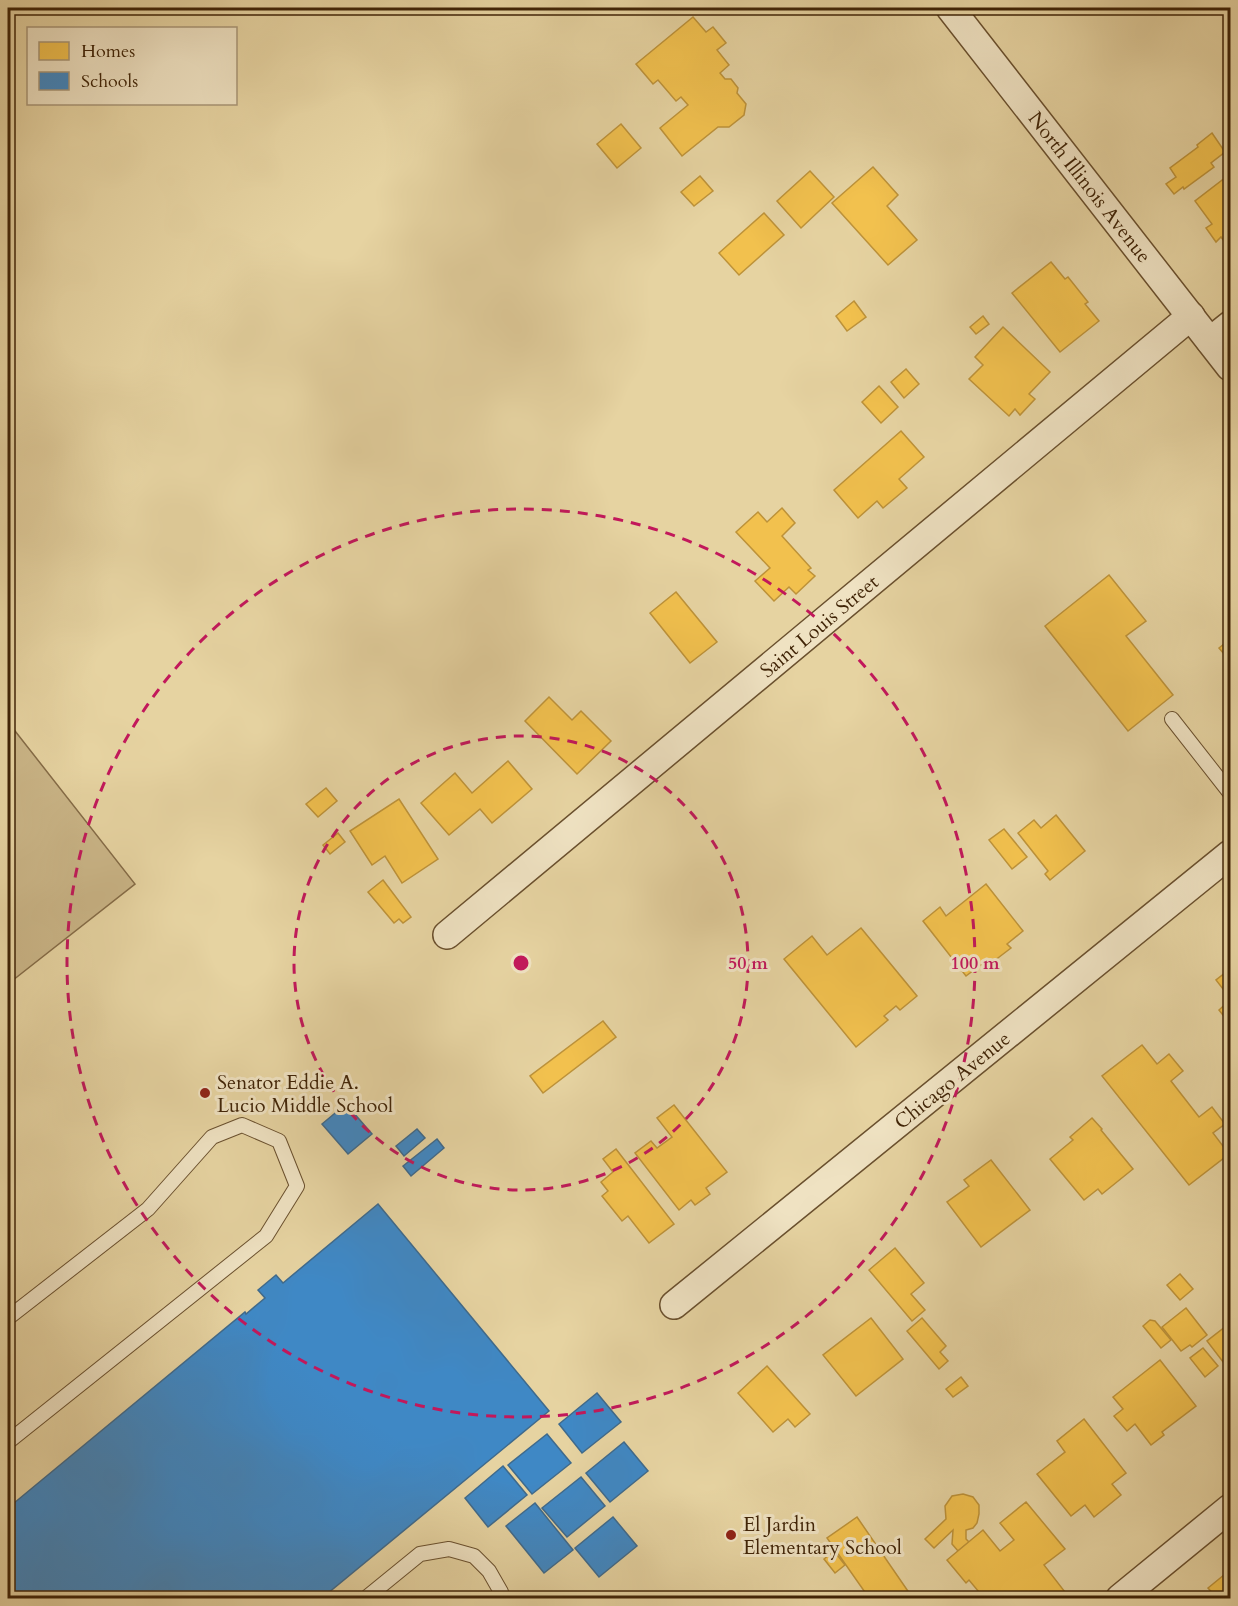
<svg xmlns="http://www.w3.org/2000/svg" width="1238" height="1606" font-family="Cardo,serif">
  <style>
    .green { fill: #cab587; stroke: #856c47; stroke-width: 1.5 }
    .homes { fill: #f2c14e; stroke: #bd9239; stroke-width: 1.5 }
    .schools { fill: #3f88c5; stroke: #3f6a8c; stroke-width: 1.5 }
    .lines { fill: none; stroke-linecap: round; stroke-linejoin: round }
    .lane-casing { stroke: #6a502e; stroke-width: 16 }
    .street-casing { stroke: #6a502e; stroke-width: 30 }
    .lane { stroke: #efe2c2; stroke-width: 14 }
    .street { stroke: #efe2c2; stroke-width: 27 }
    .ring { fill: none; stroke: #c2185b; stroke-width: 3; stroke-dasharray: 10 8 }
    .poi-dot { fill: #8f2418; stroke: #efe2c2; stroke-width: 2 }
    .labels { text-anchor: middle; stroke-width: 6; stroke-linejoin: round; paint-order: stroke }
    .street-label { font-size: 20px; fill: #402407; stroke: #efe2c2 }
    .poi-label { font-size: 20px; fill: #402407; stroke: #efe2c2; text-anchor: start }
    .centre { fill: #c2185b; stroke: #efe2c2; stroke-width: 3 }
    .ring-label { font-size: 18px; text-anchor: middle; font-weight: bold; fill: #c2185b; stroke: #efe2c2; stroke-width: 6; stroke-linejoin: round; paint-order: stroke }
  </style>
  <rect width="100%" height="100%" fill="#e6d3a1"/>
  <filter id="stains"><feTurbulence type="fractalNoise" baseFrequency=".00333" numOctaves="4"/><feColorMatrix values="0 0 0 0 .2 0 0 0 0 .09 0 0 0 0 .02 0 0 0 .5 -.17"/></filter>
  <radialGradient id="worn" r=".72"><stop offset=".6" stop-color="#630" stop-opacity="0"/><stop offset="1" stop-color="#630" stop-opacity=".3"/></radialGradient>
  <polygon class="green" points="8,722 135,884 8,984"/>
  <g class="homes">
    <polygon points="693,17 706,32 713,27 726,43 717,50 729,65 720,73 725,79 731,79 738,88 737,93 746,104 744,115 729,127 718,127 682,156 660,128 688,105 681,97 676,101 658,80 653,84 636,64"/>
    <polygon points="621,124 641,148 617,168 597,144"/>
    <polygon points="1212,133 1225,152 1211,163 1214,167 1184,189 1183,187 1174,194 1166,184 1176,177 1170,168 1198,147 1197,145"/>
    <polygon points="873,167 898,195 887,206 917,240 888,265 832,203"/>
    <polygon points="810,171 834,197 801,228 777,201"/>
    <polygon points="1230,174 1230,242 1227,245 1221,237 1216,242 1206,228 1212,224 1195,201"/>
    <polygon points="700,176 713,191 694,206 681,192"/>
    <polygon points="764,213 784,235 739,275 719,253"/>
    <polygon points="1051,262 1065,279 1068,277 1088,302 1085,304 1099,321 1060,352 1012,293"/>
    <polygon points="854,301 866,317 847,331 836,316"/>
    <polygon points="983,316 989,324 976,334 970,327"/>
    <polygon points="1003,327 1050,372 1029,394 1035,399 1020,415 1015,409 1009,416 969,379 983,365 975,357"/>
    <polygon points="906,369 919,384 904,398 891,382"/>
    <polygon points="879,386 898,407 881,423 862,402"/>
    <polygon points="901,431 924,457 899,479 907,488 883,508 877,501 858,518 834,490"/>
    <polygon points="782,508 795,523 782,536 811,568 808,570 815,576 796,594 789,587 774,601 755,581 770,568 736,532 758,512 767,522"/>
    <polygon points="1109,575 1146,621 1126,636 1173,695 1128,731 1045,626"/>
    <polygon points="676,592 717,642 690,663 650,613"/>
    <polygon points="1230,639 1230,661 1219,648"/>
    <polygon points="549,697 572,720 581,711 611,741 577,774 525,721"/>
    <polygon points="508,761 532,789 492,823 480,809 449,835 421,803 455,773 472,793"/>
    <polygon points="326,788 337,801 318,817 306,804"/>
    <polygon points="399,799 438,859 402,883 385,856 372,865 350,831"/>
    <polygon points="1056,815 1085,851 1050,880 1045,874 1048,871 1018,833 1034,820 1041,828"/>
    <polygon points="1004,829 1027,857 1012,869 989,840"/>
    <polygon points="338,833 345,842 330,854 323,845"/>
    <polygon points="383,880 411,917 403,923 399,919 394,923 368,892"/>
    <polygon points="986,884 1023,931 1007,944 1011,948 990,964 987,960 966,976 923,921 940,907 946,916"/>
    <polygon points="861,928 917,996 900,1010 896,1006 884,1016 888,1020 856,1047 784,959 812,936 827,955"/>
    <polygon points="1230,969 1230,998 1216,980"/>
    <polygon points="1230,1000 1230,1024 1219,1010"/>
    <polygon points="603,1021 616,1037 543,1093 530,1076"/>
    <polygon points="1142,1045 1157,1064 1169,1054 1183,1071 1171,1081 1199,1117 1212,1107 1225,1124 1213,1133 1229,1154 1189,1185 1102,1076"/>
    <polygon points="674,1105 727,1172 706,1188 710,1194 695,1205 691,1200 679,1210 635,1153 651,1141 657,1148 672,1137 657,1118"/>
    <polygon points="1092,1118 1102,1129 1101,1130 1133,1169 1102,1194 1098,1189 1084,1200 1050,1159 1073,1140 1070,1137"/>
    <polygon points="616,1149 674,1224 649,1243 628,1216 622,1221 602,1196 608,1191 601,1182 613,1172 603,1159"/>
    <polygon points="991,1160 1030,1210 981,1247 947,1202 969,1186 964,1180"/>
    <polygon points="895,1248 924,1283 911,1294 925,1310 912,1321 869,1270"/>
    <polygon points="1180,1274 1193,1289 1180,1300 1167,1285"/>
    <polygon points="1186,1308 1207,1335 1192,1347 1190,1345 1181,1351 1162,1327"/>
    <polygon points="871,1318 903,1359 856,1396 823,1355"/>
    <polygon points="922,1318 946,1346 940,1352 948,1361 939,1369 907,1331"/>
    <polygon points="1150,1320 1155,1321 1171,1340 1161,1348 1143,1326"/>
    <polygon points="1230,1323 1230,1371 1207,1341"/>
    <polygon points="1203,1348 1218,1366 1205,1377 1190,1358"/>
    <polygon points="1160,1360 1196,1406 1162,1432 1164,1435 1151,1445 1135,1424 1127,1431 1114,1416 1123,1409 1113,1397"/>
    <polygon points="767,1366 810,1414 795,1427 788,1419 773,1432 738,1393"/>
    <polygon points="961,1377 968,1386 953,1397 946,1389"/>
    <polygon points="1084,1419 1126,1473 1112,1484 1121,1495 1094,1517 1085,1505 1071,1516 1037,1474 1065,1452 1057,1441"/>
    <polygon points="963,1494 973,1497 979,1505 979,1514 977,1523 973,1528 966,1530 966,1539 969,1542 958,1551 952,1544 953,1530 934,1548 925,1539 946,1519 945,1506 952,1496"/>
    <polygon points="1026,1502 1065,1549 1044,1565 1065,1592 1057,1598 984,1598 969,1580 966,1583 947,1560 983,1530 1000,1551 1014,1540 1000,1523"/>
    <polygon points="857,1517 912,1597 910,1598 869,1598 827,1538"/>
    <polygon points="834,1551 845,1565 835,1573 824,1559"/>
    <polygon points="1230,1570 1230,1598 1217,1598 1208,1588"/>
  </g>
  <g class="schools">
    <polygon points="346,1104 372,1134 348,1154 322,1124"/>
    <polygon points="417,1129 425,1138 404,1156 396,1146"/>
    <polygon points="437,1139 444,1148 411,1176 403,1166"/>
    <polygon points="378,1204 549,1411 322,1598 8,1598 8,1508 245,1312 246,1314 265,1298 258,1290 276,1275 283,1283"/>
    <polygon points="597,1393 621,1422 582,1453 559,1424"/>
    <polygon points="547,1434 571,1463 532,1494 508,1465"/>
    <polygon points="624,1442 648,1471 610,1502 586,1473"/>
    <polygon points="503,1466 527,1495 488,1527 465,1498"/>
    <polygon points="581,1477 605,1506 567,1537 542,1508"/>
    <polygon points="535,1503 573,1550 544,1573 506,1526"/>
    <polygon points="613,1517 637,1546 599,1577 575,1548"/>
  </g>
  <g class="lines">
    <defs>
      <g id="lane">
        <polyline points="1172,719 1230,793"/>
        <polyline points="8,1318 148,1209 212,1137 242,1125 279,1141 297,1186 266,1236 8,1442"/>
        <polyline points="366,1598 420,1554 449,1549 474,1556 489,1571 501,1592 501,1598"/>
      </g>
      <g id="street">
        <polyline points="950,8 1230,367"/>
        <polyline points="1210,341 1230,325"/>
        <polyline points="447,935 1191,316"/>
        <polyline points="674,1305 1230,854"/>
        <polyline points="1120,1598 1230,1508"/>
      </g>
    </defs>
    <use href="#lane" class="lane-casing"/>
    <use href="#street" class="street-casing"/>
    <use href="#lane" class="lane"/>
    <use href="#street" class="street"/>
  </g>
  <g class="ring">
    <circle cx="521" cy="963" r="227"/>
    <circle cx="521" cy="963" r="454"/>
  </g>
  <g class="poi-dot">
    <circle cx="205" cy="1093" r="6"/>
    <circle cx="731" cy="1535" r="6"/>
  </g>
  <g class="labels">
    <g class="street-label">
      <text transform="translate(1090 187) rotate(52)" y="7">North Illinois Avenue</text>
      <text transform="translate(819 626) rotate(-40)" y="7">Saint Louis Street</text>
      <text transform="translate(952 1080) rotate(-39)" y="7">Chicago Avenue</text>
    </g>
    <g class="poi-label">
      <text x="217" y="1089">Senator Eddie A.<tspan x="217" dy="23">Lucio Middle School</tspan></text>
      <text x="743" y="1531">El Jardin<tspan x="743" dy="23">Elementary School</tspan></text>
    </g>
  </g>
  <circle cx="521" cy="963" r="9" class="centre"/>
  <g class="ring-label">
    <text x="748" y="969">50 m</text>
    <text x="975" y="969">100 m</text>
  </g>
  <rect width="1238" height="1606" fill="none" stroke="#e6d3a1" stroke-width="30"/>
  <rect x="9" y="9" width="1220" height="1588" fill="none" stroke="#402407" stroke-width="3"/>
  <rect x="15" y="15" width="1208" height="1576" fill="none" stroke="#402407" stroke-width="1.5"/>
  <rect x="27" y="27" width="210" height="78" fill="#efe2c2" stroke="#a99677" stroke-width="1.5"/>
  <rect x="39" y="42" width="30" height="18" fill="#f2c14e" stroke="#a99677" stroke-width="1.5"/>
  <text x="81" y="57" font-size="18" fill="#402407">Homes</text>
  <rect x="39" y="72" width="30" height="18" fill="#3f88c5" stroke="#a99677" stroke-width="1.5"/>
  <text x="81" y="87" font-size="18" fill="#402407">Schools</text>
  <rect width="100%" height="100%" filter="url(#stains)"/>
  <rect width="100%" height="100%" fill="url(#worn)"/>
</svg>
